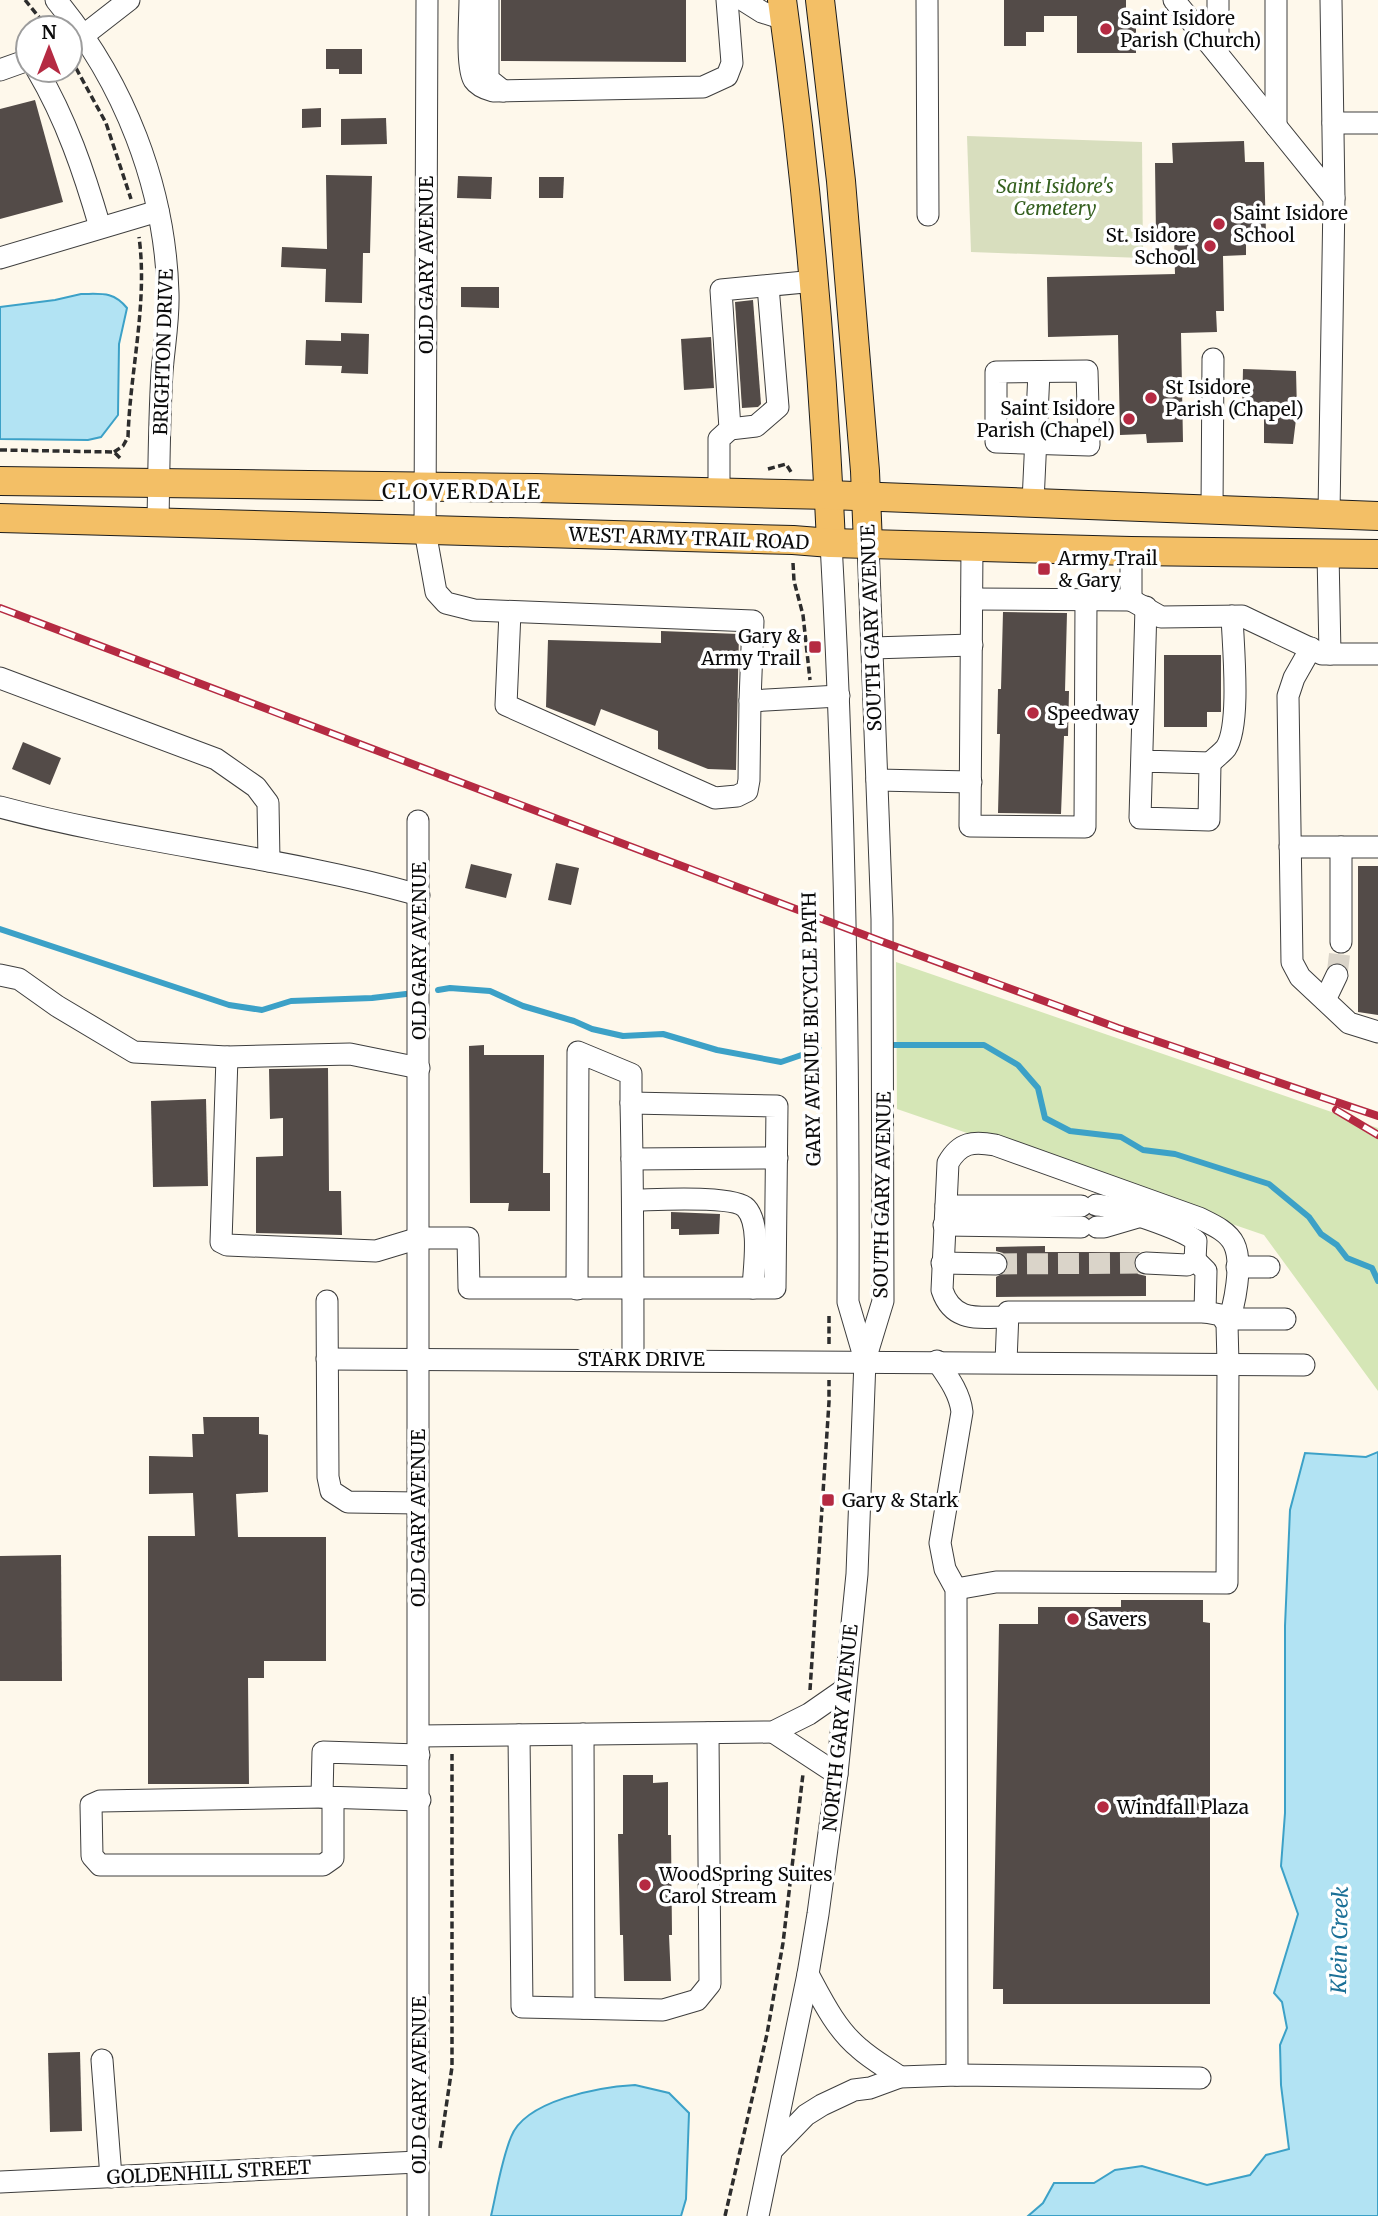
<svg xmlns="http://www.w3.org/2000/svg" width="1378" height="2216" font-family="Merriweather,serif">
  <style>
    .green { fill: #d5e6b6 }
    .cemetery { fill: #d8debe }
    .water { fill: #b2e3f3; stroke: #3ca1c7; stroke-width: 2 }
    .lines { fill: none; stroke-linecap: round; stroke-linejoin: round }
    .stream { stroke: #3ca1c7; stroke-width: 6 }
    .building { fill: #534b48 }
    .minor-tunnel { stroke: #dad4c9; stroke-width: 21; stroke-dasharray: 21 10; stroke-linecap: butt }
    .minor-casing { stroke: #3e3e3e; stroke-width: 23 }
    .major-casing { stroke: #1c1c1c; stroke-width: 30 }
    .path { stroke: #2d2d2d; stroke-width: 3.5; stroke-dasharray: 7 3.5; stroke-linecap: butt }
    .minor { stroke: #fff; stroke-width: 21 }
    .major { stroke: #f3bf66; stroke-width: 28 }
    .rail-casing { stroke: #b52a42; stroke-width: 8 }
    .rail { stroke: #fff; stroke-width: 5; stroke-dasharray: 16; stroke-linecap: butt }
    .poi-dot { fill: #b52a42; stroke: #fff; stroke-width: 2.5 }
    .labels { text-anchor: middle; stroke-width: 7; stroke-linejoin: round; paint-order: stroke }
    .poi-label { font-size: 19px; fill: #0b0b0b; stroke: #fff; text-anchor: start }
    .park-label { font-size: 19px; font-style: italic; fill: #35601f; stroke: #fff }
    .street-label { font-size: 19px; fill: #0b0b0b; stroke: #fff }
    .neighbourhood-label { font-size: 21px; letter-spacing: 2px; fill: #0b0b0b; stroke: #fff }
    .water-label { font-size: 21px; font-style: italic; fill: #1b7097; stroke: #fff }
  </style>
  <rect width="100%" height="100%" fill="#fef8eb"/>
  <polygon class="green" points="896,962 1378,1128 1378,1391 1264,1235 897,1109"/>
  <polygon class="cemetery" points="967,136 1142,142 1143,258 971,252"/>
  <g class="water">
    <path d="M81 294C101 294 113 291 127 308L119 344 118 415 101 437 88 440 0 439V307L55 300Z"/>
    <polygon points="1378,1452 1378,2216 1028,2216 1043,2203 1054,2183 1094,2183 1115,2170 1142,2166 1207,2185 1250,2175 1266,2155 1289,2149 1281,2085 1280,2045 1287,2028 1282,2002 1274,1993 1298,1914 1281,1866 1285,1813 1285,1626 1290,1510 1305,1453 1366,1457"/>
    <path d="M635 2085 669 2093 689 2113 686 2199 681 2216H491C497 2190 501 2162 511 2137 525 2100 600 2087 635 2085Z"/>
  </g>
  <g class="lines">
    <g class="stream">
      <polyline points="0,929 229,1005 262,1010 291,1001 372,998 406,994"/>
      <polyline points="438,990 450,988 490,991 523,1006 574,1021 592,1029 623,1036 663,1034 717,1050 781,1062 819,1049"/>
      <polyline points="891,1045 984,1045 1018,1065 1038,1088 1045,1118 1070,1131 1121,1137 1143,1150 1175,1154 1269,1184 1309,1217 1321,1234 1337,1245 1347,1258 1372,1268 1378,1281"/>
    </g>
  </g>
  <g class="building">
    <polygon points="501,0 686,0 686,62 501,61"/>
    <polygon points="1004,0 1126,0 1126,26 1136,25 1136,53 1077,53 1077,16 1044,16 1044,32 1026,32 1026,46 1004,46"/>
    <polygon points="326,49 362,49 362,74 339,74 339,69 326,69"/>
    <polygon points="35,100 63,202 0,219 0,109"/>
    <polygon points="321,108 321,127 302,128 302,109"/>
    <polygon points="386,118 387,144 341,145 341,119"/>
    <polygon points="1244,141 1245,162 1264,162 1266,234 1246,235 1246,255 1223,256 1224,311 1216,311 1217,332 1181,333 1183,442 1147,443 1146,434 1120,435 1118,335 1048,337 1047,277 1175,274 1174,236 1156,236 1155,163 1173,163 1172,143"/>
    <polygon points="326,175 372,176 370,253 363,253 362,303 325,302 326,269 281,267 282,247 327,249"/>
    <polygon points="458,176 492,177 491,199 457,198"/>
    <polygon points="539,177 564,177 563,198 539,198"/>
    <polygon points="461,287 499,287 499,308 461,307"/>
    <polygon points="753,300 761,404 758,407 742,408 735,302"/>
    <polygon points="341,333 369,334 368,374 341,373 342,366 305,365 306,340 341,341"/>
    <polygon points="711,337 714,388 684,390 681,339"/>
    <polygon points="1243,369 1296,371 1297,411 1293,444 1264,443 1264,413 1242,413"/>
    <polygon points="1003,612 1067,613 1065,691 1069,691 1068,736 1064,736 1061,814 998,813 1000,734 997,734 998,689 1001,689"/>
    <polygon points="661,631 739,634 736,770 708,769 658,749 658,731 601,709 595,726 546,707 548,640 661,643"/>
    <polygon points="1164,655 1221,655 1221,712 1207,712 1207,727 1164,727"/>
    <polygon points="23,742 61,758 50,785 12,769"/>
    <polygon points="556,863 579,868 571,905 548,900"/>
    <polygon points="471,864 512,874 506,898 465,888"/>
    <polygon points="1358,866 1378,866 1378,1015 1358,1012"/>
    <polygon points="484,1045 484,1055 544,1055 543,1173 550,1173 550,1211 508,1211 509,1203 470,1203 469,1046"/>
    <polygon points="328,1068 329,1191 341,1191 342,1235 256,1233 256,1157 283,1156 283,1118 270,1119 269,1069"/>
    <polygon points="206,1099 208,1186 153,1187 151,1101"/>
    <polygon points="671,1212 720,1214 719,1234 679,1235 679,1229 671,1229"/>
    <polygon points="1045,1246 1045,1252 1140,1252 1135,1257 1133,1263 1138,1274 1146,1276 1146,1296 996,1297 996,1277 1007,1271 1009,1264 1003,1253 996,1251 996,1247"/>
    <polygon points="203,1417 259,1417 259,1434 268,1435 268,1492 236,1494 238,1537 326,1537 326,1661 264,1661 264,1678 248,1678 249,1784 148,1784 148,1536 195,1536 193,1493 149,1494 149,1456 193,1457 192,1434 204,1434"/>
    <polygon points="61,1555 62,1681 0,1681 0,1556"/>
    <polygon points="1121,1600 1203,1600 1203,1622 1210,1623 1210,2004 1003,2004 1003,1989 993,1989 999,1624 1038,1624 1038,1607 1121,1607"/>
    <polygon points="623,1775 653,1775 653,1783 668,1782 668,1835 671,1835 672,1935 669,1935 671,1981 624,1981 623,1935 620,1935 618,1834 623,1834"/>
    <polygon points="80,2052 82,2131 50,2132 48,2053"/>
  </g>
  <g class="lines">
    <g class="minor-tunnel">
      <polyline points="1337,975 1341,942"/>
      <polyline points="1081,1217 1096,1217"/>
      <polyline points="996,1264 1146,1263"/>
    </g>
    <defs>
      <g id="minor">
        <path d="M56 0C124 82 165 186 168 293 169 319 164 346 162 372 159 422 159 472 158 521"/>
        <polyline points="427,0 425,531 436,592 446,603 474,610 753,621 750,701 839,696"/>
        <path d="M470 0C470 17 466 67 474 80 478 86 486 89 493 91L703 87 727 76 732 63 727 0"/>
        <polyline points="488,0 488,79 503,91"/>
        <polyline points="743,0 762,12 784,19"/>
        <polyline points="927,0 928,215"/>
        <polyline points="1174,0 1334,198 1329,514"/>
        <polyline points="1331,0 1334,198"/>
        <polyline points="70,41 84,35 129,0"/>
        <polyline points="1218,54 1218,0"/>
        <polyline points="0,70 28,60"/>
        <path d="M37 70C66 119 84 172 100 227"/>
        <polyline points="1333,123 1378,123"/>
        <polyline points="1276,126 1276,0"/>
        <polyline points="0,258 158,211"/>
        <polygon points="1087,371 1089,445 996,442 996,372"/>
        <polyline points="730,429 756,426 778,407 768,286"/>
        <polyline points="719,493 719,439 730,429 721,290 815,281"/>
        <polyline points="1033,502 1039,372"/>
        <polyline points="1212,509 1213,359"/>
        <path d="M831 543C845 796 849 1049 848 1302L865 1360"/>
        <polyline points="972,546 970,826 1085,827 1086,599"/>
        <polyline points="1328,553 1330,654"/>
        <polyline points="972,599 1131,600 1131,551"/>
        <polyline points="1131,600 1161,617 1242,616 1322,654 1378,654"/>
        <polyline points="510,612 506,705 715,798 737,796 747,791 749,780 750,701"/>
        <polyline points="872,648 972,645"/>
        <polyline points="1311,648 1294,678 1288,696 1292,962 1300,977 1349,1023 1378,1032"/>
        <polyline points="0,678 216,759 256,787 268,803 269,861"/>
        <polyline points="1142,761 1210,763 1209,820 1140,818 1146,607"/>
        <path d="M1210 763C1215 758 1222 753 1226 748 1241 725 1233 645 1232 616"/>
        <polyline points="877,780 971,782"/>
        <path d="M0 807C138 844 281 856 419 895"/>
        <polyline points="1290,847 1378,847"/>
        <polyline points="1341,847 1341,942"/>
        <polyline points="0,975 19,979 57,1006 134,1052 227,1057 350,1054 419,1068"/>
        <polyline points="1325,1000 1337,975"/>
        <path d="M227 1057 221 1242 227 1245 376 1251 419 1238H468L469 1288H775L777 1106 631 1103C633 1188 633 1274 633 1359"/>
        <polyline points="632,1159 777,1158"/>
        <path d="M633 1200C653 1200 734 1195 746 1208 761 1224 754 1267 753 1288"/>
        <path d="M1096 1205C1114 1206 1183 1229 1196 1241L1195 1260 1187 1265 1146 1263"/>
        <polyline points="946,1206 1081,1206"/>
        <polyline points="944,1225 1081,1227"/>
        <polyline points="1097,1227 1104,1227 1138,1217"/>
        <polyline points="1195,1260 1206,1271 1205,1312"/>
        <polyline points="942,1263 996,1264"/>
        <polyline points="1237,1267 1269,1267"/>
        <polyline points="577,1289 578,1052 631,1074 631,1103"/>
        <polyline points="327,1301 328,1477 331,1491 348,1502 418,1503"/>
        <path d="M1008 1317C979 1317 953 1323 942 1290L948 1163C960 1142 973 1141 995 1145L1199 1218C1211 1224 1228 1231 1234 1244 1243 1262 1235 1306 1227 1324"/>
        <polyline points="1229,1319 1285,1319"/>
        <polyline points="327,1359 1304,1365"/>
        <path d="M937 1361C948 1377 960 1393 962 1412L940 1543 945 1569 956 1589 957 2075"/>
        <polyline points="956,1589 996,1582 1227,1583 1228,1364 1227,1324 1221,1315 1205,1312 1008,1312 1006,1362"/>
        <polyline points="773,1732 837,1774"/>
        <polyline points="583,1734 584,2008"/>
        <polyline points="519,1735 522,2007 663,2010 697,2000 710,1984 708,1733"/>
        <polyline points="419,1736 773,1732 809,1714 845,1689"/>
        <polyline points="419,1755 323,1752 322,1797 420,1800"/>
        <polyline points="322,1797 100,1801 91,1805 92,1856 100,1865 323,1865 333,1858 333,1798"/>
        <path d="M808 1974C822 2000 836 2029 859 2048 871 2059 887 2068 900 2077"/>
        <polyline points="102,2060 111,2177"/>
        <polyline points="774,2148 806,2115 822,2105 854,2090 870,2088 900,2077 957,2075 1200,2078"/>
        <polyline points="0,2182 418,2162"/>
        <polyline points="418,2216 418,821"/>
        <polyline points="758,2216 808,1974 818,1914 837,1774 857,1574 865,1360 883,1301 882,919 868,544"/>
      </g>
      <g id="major">
        <path d="M782 0C807 180 823 362 831 543"/>
        <polyline points="820,0 841,181 865,471 868,544"/>
        <polyline points="0,481 536,488 829,495 1378,516"/>
        <polyline points="0,518 793,540 831,543 1131,551 1378,554"/>
      </g>
    </defs>
    <use href="#minor" class="minor-casing"/>
    <use href="#major" class="major-casing"/>
    <g class="path">
      <polyline points="25,0 48,28"/>
      <polyline points="71,59 106,123 131,199"/>
      <polyline points="0,450 114,452 121,459"/>
      <path d="M114 452 123 446 128 437C130 371 148 303 139 237"/>
      <polyline points="768,469 786,464 791,472"/>
      <polyline points="793,563 794,581 803,615 810,680"/>
      <polyline points="829,1344 829,1313"/>
      <polyline points="810,1690 829,1402 829,1380"/>
      <polyline points="440,2148 452,2067 452,1754"/>
      <polyline points="725,2216 767,2034 783,1943 803,1774"/>
    </g>
    <use href="#minor" class="minor"/>
    <use href="#major" class="major"/>
    <defs>
      <g id="rail">
        <polyline points="0,608 883,942 1118,1028 1378,1116"/>
        <polyline points="1336,1110 1378,1135"/>
      </g>
    </defs>
    <use href="#rail" class="rail-casing"/>
    <use href="#rail" class="rail"/>
  </g>
  <g class="poi-dot">
    <circle cx="1106" cy="29" r="7"/>
    <circle cx="1219" cy="224" r="7"/>
    <circle cx="1210" cy="246" r="7"/>
    <circle cx="1151" cy="398" r="7"/>
    <circle cx="1129" cy="419" r="7"/>
    <rect x="1037" y="562" width="14" height="14" rx="3.5"/>
    <rect x="808" y="640" width="14" height="14" rx="3.5"/>
    <circle cx="1033" cy="713" r="7"/>
    <rect x="821" y="1493" width="14" height="14" rx="3.5"/>
    <circle cx="1073" cy="1619" r="7"/>
    <circle cx="1103" cy="1807" r="7"/>
    <circle cx="645" cy="1885" r="7"/>
  </g>
  <g class="labels">
    <g class="poi-label">
      <text x="1120" y="25">Saint Isidore<tspan x="1120" dy="22">Parish (Church)</tspan></text>
      <text x="1233" y="220">Saint Isidore<tspan x="1233" dy="22">School</tspan></text>
      <text x="1196" y="242" text-anchor="end">St. Isidore<tspan x="1196" dy="22">School</tspan></text>
      <text x="1165" y="394">St Isidore<tspan x="1165" dy="22">Parish (Chapel)</tspan></text>
      <text x="1115" y="415" text-anchor="end">Saint Isidore<tspan x="1115" dy="22">Parish (Chapel)</tspan></text>
      <text x="1058" y="565">Army Trail<tspan x="1058" dy="22">&amp; Gary</tspan></text>
      <text x="801" y="643" text-anchor="end">Gary &amp;<tspan x="801" dy="22">Army Trail</tspan></text>
      <text x="1047" y="720">Speedway</text>
      <text x="842" y="1507">Gary &amp; Stark</text>
      <text x="1087" y="1626">Savers</text>
      <text x="1117" y="1814">Windfall Plaza</text>
      <text x="659" y="1881">WoodSpring Suites<tspan x="659" dy="22">Carol Stream</tspan></text>
    </g>
    <g class="park-label">
      <text x="1055" y="193">Saint Isidore's<tspan x="1055" dy="22">Cemetery</tspan></text>
    </g>
    <g class="street-label">
      <text transform="translate(426 265) rotate(-90)" y="7">OLD GARY AVENUE</text>
      <text transform="translate(163 352) rotate(-88)" y="7">BRIGHTON DRIVE</text>
      <text transform="translate(689 538) rotate(2)" y="7">WEST ARMY TRAIL ROAD</text>
      <text transform="translate(871 628) rotate(-92)" y="7">SOUTH GARY AVENUE</text>
      <text transform="translate(419 951) rotate(-90)" y="7">OLD GARY AVENUE</text>
      <text transform="translate(811 1029) rotate(-91)" y="7">GARY AVENUE BICYCLE PATH</text>
      <text transform="translate(882 1195) rotate(-89)" y="7">SOUTH GARY AVENUE</text>
      <text x="641" y="1366">STARK DRIVE</text>
      <text transform="translate(418 1518) rotate(-90)" y="7">OLD GARY AVENUE</text>
      <text transform="translate(840 1728) rotate(-84)" y="7">NORTH GARY AVENUE</text>
      <text transform="translate(419 2085) rotate(-90)" y="7">OLD GARY AVENUE</text>
      <text transform="translate(209 2172) rotate(-3)" y="7">GOLDENHILL STREET</text>
    </g>
    <g class="neighbourhood-label">
      <text x="462" y="499">CLOVERDALE</text>
    </g>
    <g class="water-label">
      <text transform="translate(1340 1940) rotate(-89)" y="7">Klein Creek</text>
    </g>
  </g>
  <g transform="translate(49 49)"><circle r="33" fill="#ffffff" stroke="#9d9d9d" stroke-width="2"/>
  <path d="M0-5L12 26L0 18L-12 26Z" fill="#b52a42"/>
  <text y="-10" font-size="19" font-weight="bold" text-anchor="middle" fill="#0b0b0b">N</text>
  </g>
</svg>
